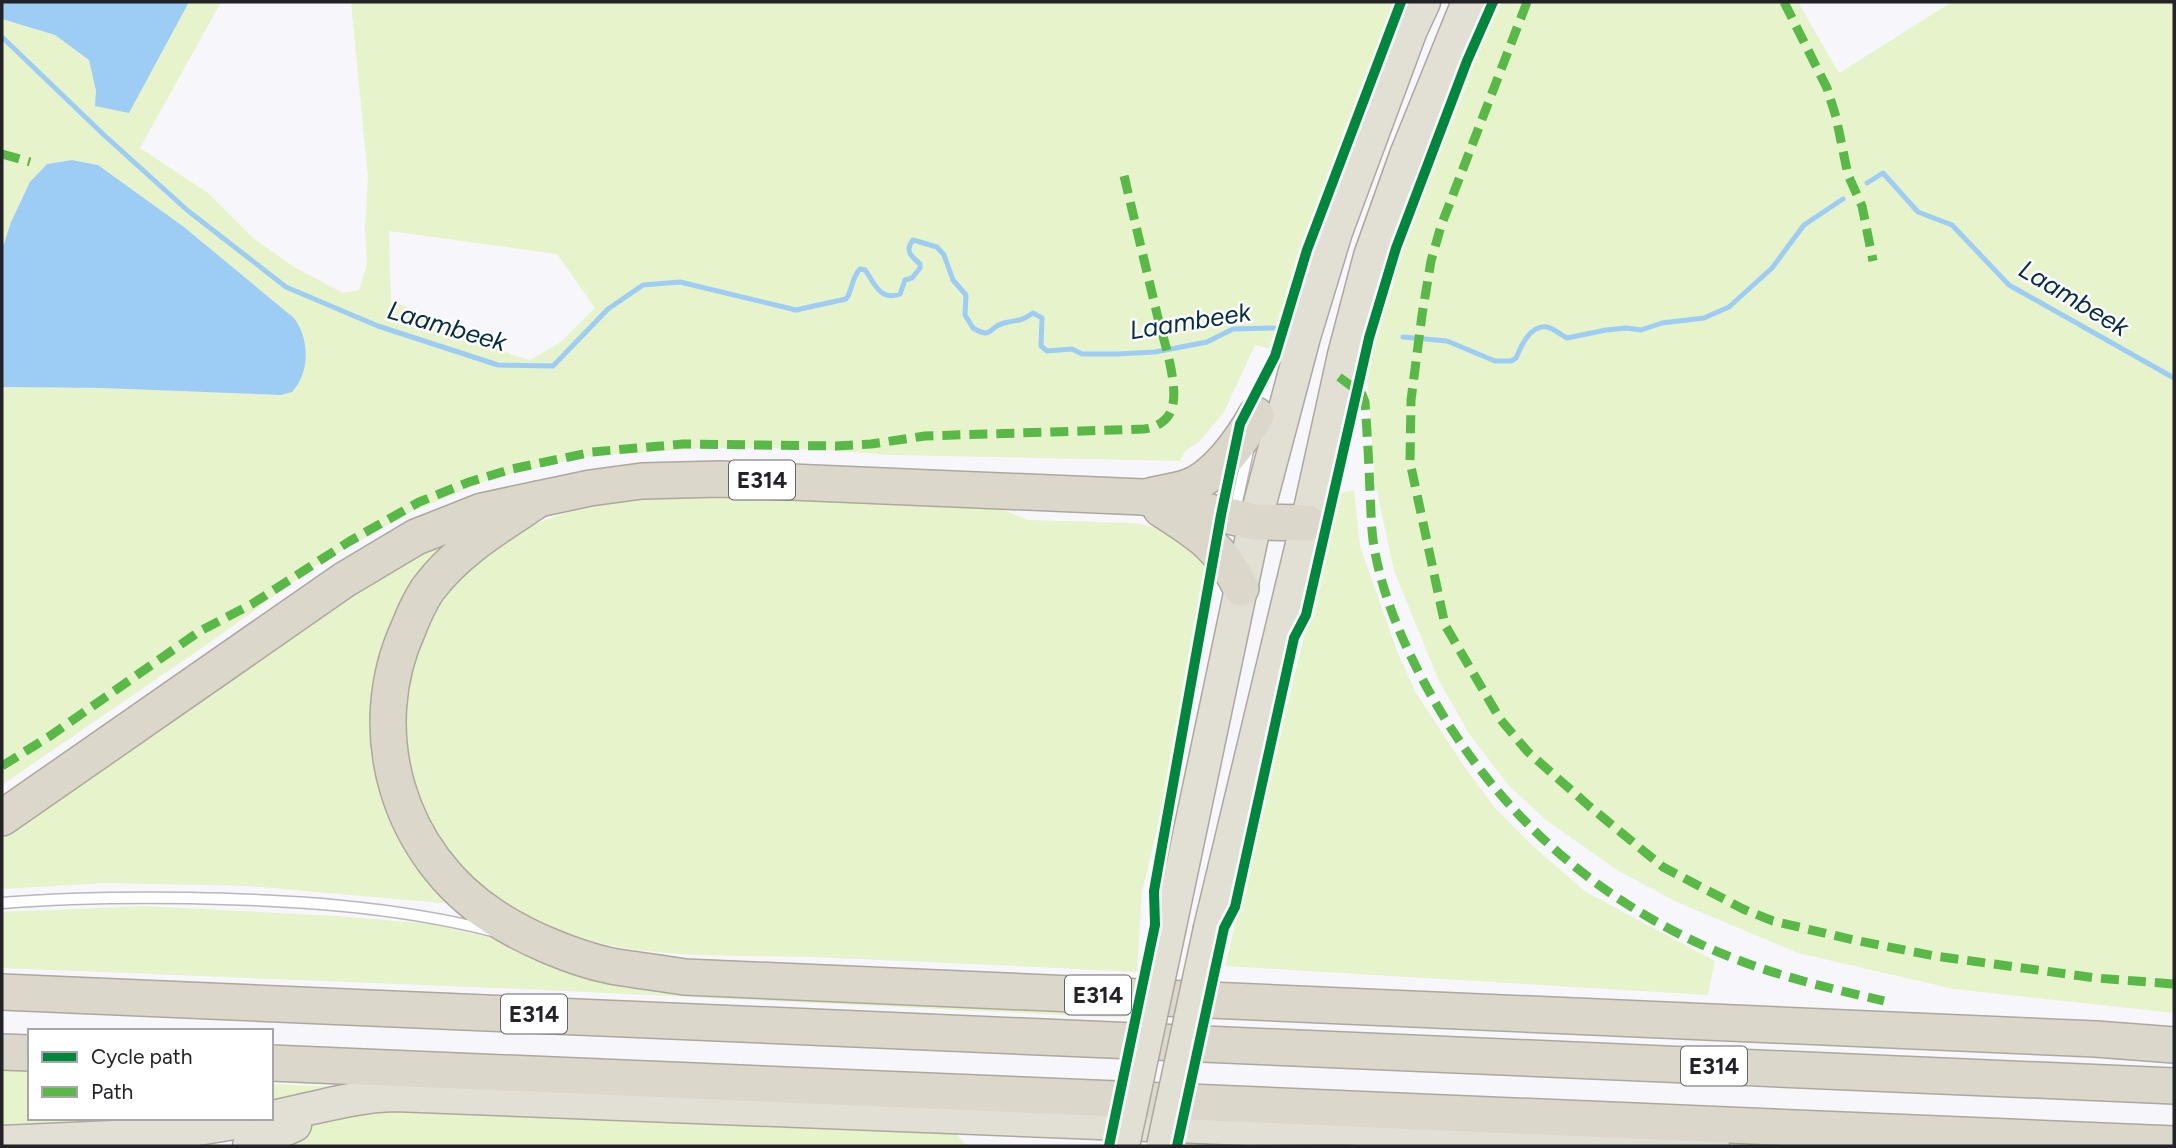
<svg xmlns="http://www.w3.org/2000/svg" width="2176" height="1148" font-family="Figtree,sans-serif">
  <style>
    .green { fill: #e7f3cb; fill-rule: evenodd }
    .water { fill: #9dcdf4 }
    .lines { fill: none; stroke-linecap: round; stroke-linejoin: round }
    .stream { stroke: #9dcdf4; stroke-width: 5 }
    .service-casing { stroke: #b8b7bc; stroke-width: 13 }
    .trunk-casing { stroke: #ada89d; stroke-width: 35 }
    .motorway-casing { stroke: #ada89d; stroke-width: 38 }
    .service { stroke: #fefefe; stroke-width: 10 }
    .trunk { stroke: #e2dfd5; stroke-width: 32 }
    .motorway { stroke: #dbd7cb; stroke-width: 35 }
    .trunk-bridge-casing { stroke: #ada89d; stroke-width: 35; stroke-linecap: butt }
    .trunk-bridge { stroke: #e2dfd5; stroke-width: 32 }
    .quiet { stroke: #58b947; stroke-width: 9; stroke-dasharray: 18 9; stroke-linecap: butt }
    .cycleway-casing { stroke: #fff; stroke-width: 15 }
    .cycleway { stroke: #00873e; stroke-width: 10 }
    .labels { text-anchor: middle; stroke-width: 5; stroke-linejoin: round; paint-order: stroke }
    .shield { fill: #fff; stroke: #656468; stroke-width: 2 }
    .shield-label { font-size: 23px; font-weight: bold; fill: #232227 }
    .water-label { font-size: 26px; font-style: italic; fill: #052d47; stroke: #fff }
  </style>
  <rect width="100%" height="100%" fill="#f7f6fb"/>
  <g class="green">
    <path d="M189 2H221L140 148 208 193 253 238 294 267 343 293 359 290 367 264 365 228 368 178 351 2H1394L1271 349 1255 345 1224 412 1200 441 1185 451 1180 461 893 455 795 448H705L582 457 490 479 411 512 320 563 209 643 2 785V387L101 388 281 395 301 378 305 350 294 318 184 227 98 165 72 160 47 164C22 188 12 220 2 252V19L55 35 89 60 96 91 129 113ZM389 231 557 254 595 308 561 342 530 360 510 354 473 332 391 301Z"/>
    <polygon points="1494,2 1798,2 1839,73 1952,2 2174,2 2174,1013 1954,989 1798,953 1677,902 1617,870 1546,820 1509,786 1470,735 1439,681 1394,571 1375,482 1367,378 1371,341 1412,210 1481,30"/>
    <polygon points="1354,490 1360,546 1397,651 1416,693 1464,766 1495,808 1536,849 1586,892 1715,961 1708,995 1225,966 1338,494"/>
    <path d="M672 494 998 508 1028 520 1134 523 1168 530 1208 556 1178 743 1142 892 1137 972C1036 967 936 962 835 958 713 952 574 971 477 881 449 854 427 824 416 787 401 735 402 684 425 635 474 525 564 507 672 494Z"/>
    <polygon points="454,528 381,697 453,904 247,886 105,883 2,889 2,826"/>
    <polygon points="144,906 337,916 431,924 488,937 558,962 1128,1005 1125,1017 1105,1017 544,990 2,968 2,912"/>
    <polygon points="2,1070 30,1071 30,1118 166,1118 43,1129 2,1129"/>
    <polygon points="271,1084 346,1087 271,1106"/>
    <path d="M413 1107 954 1131 967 1146H269C313 1119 362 1111 413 1107Z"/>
  </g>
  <g class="water">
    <polygon points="2,2 189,2 129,113 95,106 96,91 89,60 55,35 2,19"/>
    <path d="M72 160 98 165 184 227 294 318C310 339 310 373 292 392L281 395 101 388 2 387 3 247 11 222 30 182 47 164Z"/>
  </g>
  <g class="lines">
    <g class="stream">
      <path d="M2 37 104 135 187 210 286 287 378 326 498 365 553 366 608 309 643 285 680 282 796 310 846 299C853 290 851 278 860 269L865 270C874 282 880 302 900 294L905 280 912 278 920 268V264C912 257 904 251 913 240L937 247 944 255 953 280 966 295 965 315 973 328C993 340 988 327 1004 323 1019 319 1018 323 1033 313L1042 318 1041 346 1047 351 1072 349 1082 354H1118L1155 352 1207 342 1233 329 1274 328"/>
      <polyline points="1867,183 1883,173 1918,212 1952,225 2009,285 2174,378"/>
      <path d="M1403 337 1447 341 1495 361H1511L1516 358C1521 346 1530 325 1547 327 1553 328 1561 335 1567 338L1606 330 1626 328 1641 330 1662 323 1704 318 1729 307 1772 268 1804 225 1843 199"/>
    </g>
    <defs>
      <g id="service">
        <polyline points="1235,511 1248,451"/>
        <path d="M2 903C64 898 127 897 189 898 290 900 394 906 492 931"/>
      </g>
      <g id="trunk">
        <polyline points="1170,926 1255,522 1304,337 1336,232 1411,30 1424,2"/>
        <polyline points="1210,928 1307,523 1344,355 1370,256 1406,155 1468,2"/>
        <path d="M271 1117C313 1109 352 1096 395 1095L1251 1129 1340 1128 1713 1146"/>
        <polyline points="2,1142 159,1135 266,1118"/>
        <polyline points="249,1146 295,1125"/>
      </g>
      <g id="motorway">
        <path d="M1150 496C1162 493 1176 491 1188 487 1216 477 1242 440 1256 415"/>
        <path d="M539 499C500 525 457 550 428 589 420 601 414 614 409 627 361 731 398 855 494 917 526 938 573 958 611 966 635 970 660 973 685 977L2096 1039 2174 1045"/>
        <path d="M1161 509C1200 534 1220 546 1241 588"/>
        <polyline points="2,818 344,580 416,537 482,511 590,488 642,481 720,479 1143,497 1255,522 1307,523"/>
        <polyline points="2,992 2174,1086"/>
        <polyline points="2,1052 30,1053"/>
        <polyline points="271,1063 2174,1144"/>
      </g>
    </defs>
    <use href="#service" class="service-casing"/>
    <use href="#trunk" class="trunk-casing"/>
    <use href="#motorway" class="motorway-casing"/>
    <use href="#service" class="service"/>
    <use href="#trunk" class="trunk"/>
    <use href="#motorway" class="motorway"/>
    <defs>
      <g id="trunk-bridge">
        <polyline points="1123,1146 1170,926"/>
        <polyline points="1163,1146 1210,928"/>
      </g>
    </defs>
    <use href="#trunk-bridge" class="trunk-bridge-casing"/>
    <use href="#trunk-bridge" class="trunk-bridge"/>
    <g class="quiet">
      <polyline points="1527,2 1441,226 1431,261 1422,315 1411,400 1410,462 1445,625 1500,719 1528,752 1589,806 1663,867 1743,909 1773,921 1854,940 1935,956 2096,978 2174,984"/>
      <polyline points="1784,2 1827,88 1836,117 1848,175 1862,206 1873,261"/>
      <polyline points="2,154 30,162"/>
      <path d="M1339 377 1362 394 1365 402C1367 432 1369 462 1370 492 1371 508 1371 524 1373 540 1381 596 1407 653 1435 702 1506 825 1613 914 1746 963 1790 979 1837 990 1884 1001"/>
      <path d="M2 766 50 736 200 631 252 604 350 541 419 502 469 482 512 469 592 452 683 444 836 446 871 444 925 436 1144 429C1156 428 1169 420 1172 408 1179 386 1164 341 1158 318 1146 268 1134 218 1122 167"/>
    </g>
    <defs>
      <g id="cycleway">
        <polyline points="1109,1146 1155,925 1154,891 1221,515 1240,424 1275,356 1307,250 1401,2"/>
        <polyline points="1177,1146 1224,928 1235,907 1294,638 1306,615 1369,338 1396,248 1467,61 1493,2"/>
      </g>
    </defs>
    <use href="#cycleway" class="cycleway-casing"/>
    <use href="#cycleway" class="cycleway"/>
  </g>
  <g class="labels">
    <g class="shield">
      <rect x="729" y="460.5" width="66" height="39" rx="5"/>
      <rect x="1065" y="975.5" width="66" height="39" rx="5"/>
      <rect x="501" y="994.5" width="66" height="39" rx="5"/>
      <rect x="1681" y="1046.5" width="66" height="39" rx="5"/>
    </g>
    <g class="shield-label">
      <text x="762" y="488">E314</text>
      <text x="1098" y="1003">E314</text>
      <text x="534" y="1022">E314</text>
      <text x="1714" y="1074">E314</text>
    </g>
    <g class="water-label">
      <text transform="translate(2074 298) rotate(31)" y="9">Laambeek</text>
      <text transform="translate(1190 321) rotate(-9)" y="9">Laambeek</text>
      <text transform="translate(447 326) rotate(16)" y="9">Laambeek</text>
    </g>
  </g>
  <rect width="2176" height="1148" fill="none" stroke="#232227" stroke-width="7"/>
  <rect x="28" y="1029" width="245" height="91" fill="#ffffff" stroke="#a7a7a9" stroke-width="2"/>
  <rect x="42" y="1052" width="35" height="10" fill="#00873e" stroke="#a7a7a9" stroke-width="2"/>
  <text x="91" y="1064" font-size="21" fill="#232227">Cycle path</text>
  <rect x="42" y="1087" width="35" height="10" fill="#58b947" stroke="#a7a7a9" stroke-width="2"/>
  <text x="91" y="1099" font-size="21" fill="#232227">Path</text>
</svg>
